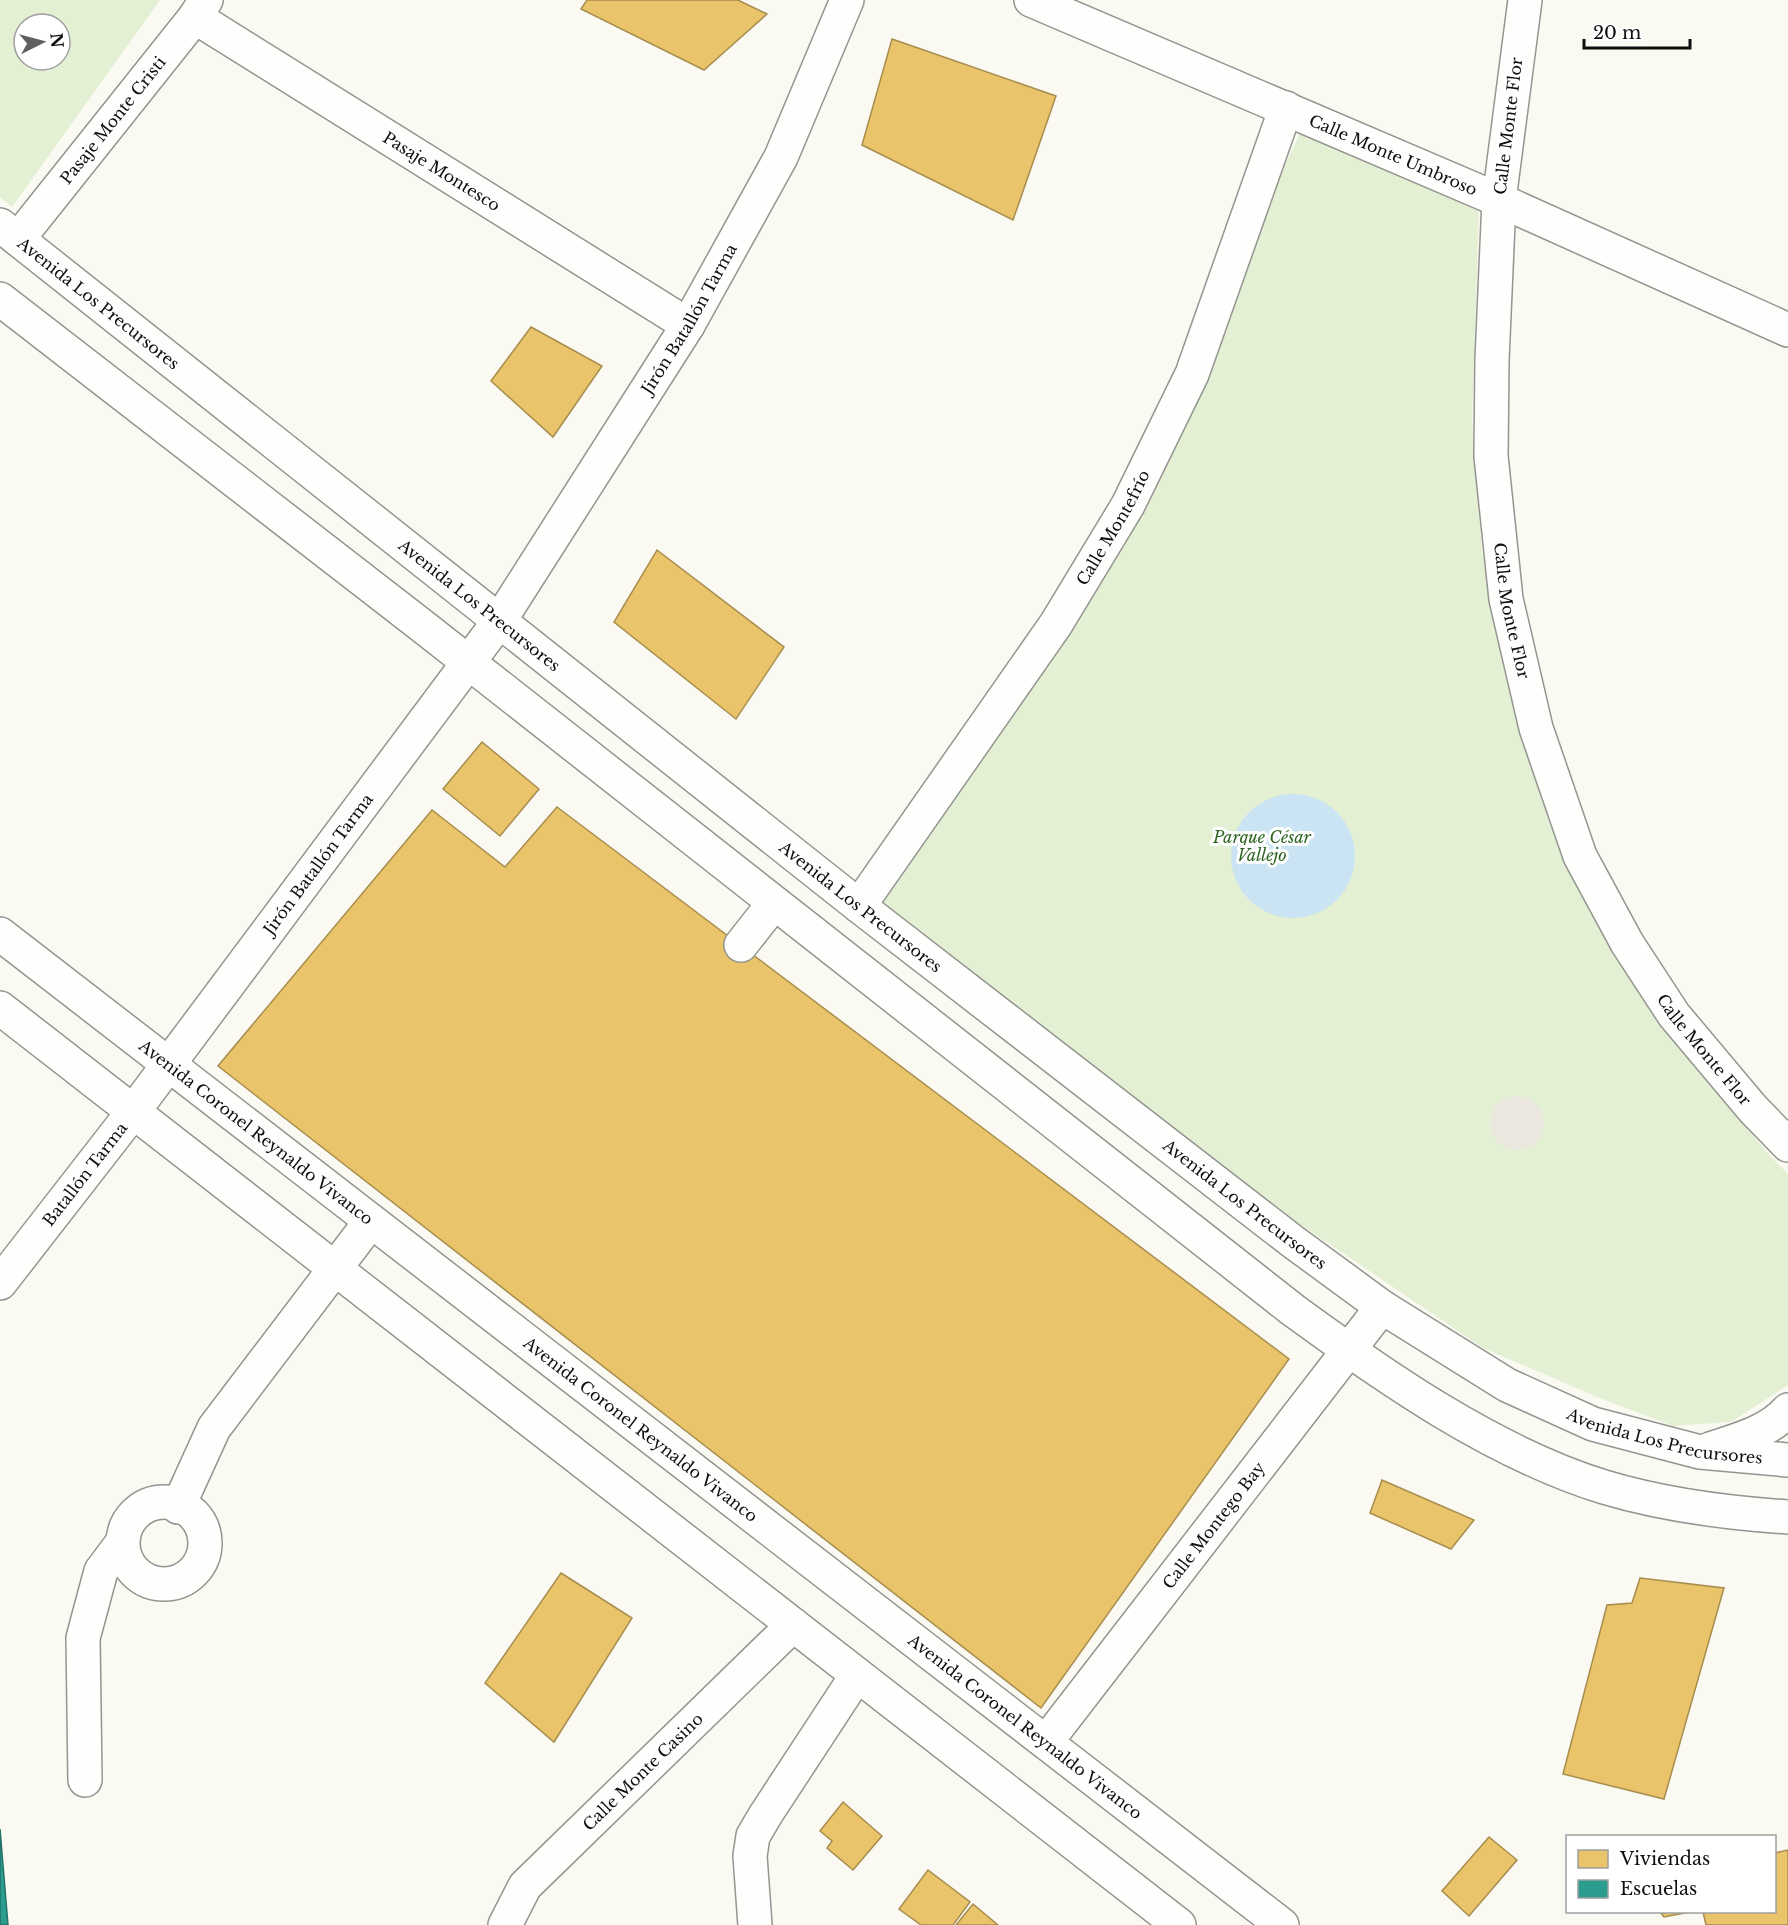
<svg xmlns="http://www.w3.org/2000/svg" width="1788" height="1925" font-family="'Libre Baskerville',serif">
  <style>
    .green { fill: #e3f0d3; fill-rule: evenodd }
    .plaza { fill: #eae8de }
    .water { fill: #cae4f3 }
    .homes { fill: #e9c46a; stroke: #a78d4e; stroke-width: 1.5 }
    .schools { fill: #2a9d8f; stroke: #227268; stroke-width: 1.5 }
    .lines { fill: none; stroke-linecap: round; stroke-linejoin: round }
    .minor-casing { stroke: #949491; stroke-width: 36 }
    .minor { stroke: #fefefd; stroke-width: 33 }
    .labels { text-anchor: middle; stroke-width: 6; stroke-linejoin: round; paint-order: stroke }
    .street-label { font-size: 16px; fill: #0e0e0e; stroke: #fff }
    .park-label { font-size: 16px; font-style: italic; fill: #2c6320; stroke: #fff }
  </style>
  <rect width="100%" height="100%" fill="#faf9f2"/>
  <g class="green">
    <path d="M0 0H160L12 207 0 197ZM24 24H60V60H24Z"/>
    <polygon points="1300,133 1479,210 1472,419 1482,551 1508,684 1550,825 1595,918 1655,1019 1771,1157 1788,1174 1788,1385 1731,1422 1673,1426 1602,1399 1483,1348 1189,1149 881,905 1084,606"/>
  </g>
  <circle class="plaza" cx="1517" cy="1123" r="27"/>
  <circle class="water" cx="1293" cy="856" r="62"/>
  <g class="homes">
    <polygon points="587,0 738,0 767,14 704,70 581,9"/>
    <polygon points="892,39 1056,96 1013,220 862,145"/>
    <polygon points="531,327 602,366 553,437 491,381"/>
    <polygon points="657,550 784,647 736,719 614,622"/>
    <polygon points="482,742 539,789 500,836 443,789"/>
    <polygon points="557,807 1289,1359 1041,1708 218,1066 432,810 505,867"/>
    <polygon points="1382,1480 1474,1520 1451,1549 1370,1513"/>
    <polygon points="561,1573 632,1618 554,1742 485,1683"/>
    <polygon points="1640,1578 1724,1588 1664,1799 1563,1774 1607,1605 1632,1603"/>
    <polygon points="843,1802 882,1836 853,1870 827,1848 832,1841 820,1831"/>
    <polygon points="1489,1837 1517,1860 1469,1916 1442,1891"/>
    <polygon points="1788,1850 1788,1925 1706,1925 1703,1912 1774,1912 1774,1853"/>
    <polygon points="928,1870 970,1902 953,1925 921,1925 899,1909"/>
    <polygon points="973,1904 998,1925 956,1925"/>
    <polygon points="1660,1912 1690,1912 1664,1917"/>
  </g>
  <polygon class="schools" points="0,1829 8,1925 0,1925"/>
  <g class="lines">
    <defs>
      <g id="minor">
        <path id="s1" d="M1031 0 1499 200 1788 330"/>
        <path id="s2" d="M1525 0 1499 200 1492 360 1491 456 1506 599 1536 728 1580 856 1627 943 1674 1015 1753 1109 1788 1145"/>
        <path id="s3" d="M195 17 688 325"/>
        <path id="s4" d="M0 225 859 906 1292 1241 1382 1307 1507 1385 1593 1424 1700 1452 1788 1460"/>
        <path id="s5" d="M18 239 195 17 206 0"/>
        <path d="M0 299 421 625 1293 1310C1386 1378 1494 1453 1604 1487 1664 1505 1726 1513 1788 1517"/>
        <path id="s6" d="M859 906 1056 624 1128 505 1192 374 1286 108"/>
        <path id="s7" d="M0 934 1282 1925"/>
        <polyline points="741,945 774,903"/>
        <polyline points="0,1008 1179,1925"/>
        <path id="s8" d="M0 1283 133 1112 500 620 688 325 781 157 847 0"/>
        <path d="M1710 1449C1737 1440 1769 1432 1788 1410"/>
        <circle cx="164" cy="1543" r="41"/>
        <polyline points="178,1507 214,1428 371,1221"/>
        <path id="s9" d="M1046 1742 1382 1307"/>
        <polyline points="85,1780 83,1638 101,1571 122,1543"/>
        <path id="s10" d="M505 1925 525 1886 793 1625"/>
        <polyline points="755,1925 750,1856 753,1836 766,1814 857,1675"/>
      </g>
    </defs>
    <use href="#minor" class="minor-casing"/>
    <use href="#minor" class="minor"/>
  </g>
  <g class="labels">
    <g class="street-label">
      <text dy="6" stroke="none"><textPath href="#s5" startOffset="152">Pasaje Monte Cristi</textPath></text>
      <text transform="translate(1508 126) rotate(-83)" y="6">Calle Monte Flor</text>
      <text dy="6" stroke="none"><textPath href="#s1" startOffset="394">Calle Monte Umbroso</textPath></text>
      <text dy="6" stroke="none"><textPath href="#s3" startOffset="291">Pasaje Montesco</textPath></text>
      <text dy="6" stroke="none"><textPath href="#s4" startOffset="126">Avenida Los Precursores</textPath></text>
      <text dy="6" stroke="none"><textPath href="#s8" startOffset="1186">Jirón Batallón Tarma</textPath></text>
      <text dy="6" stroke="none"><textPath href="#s6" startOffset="456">Calle Montefrío</textPath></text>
      <text dy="6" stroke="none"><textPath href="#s4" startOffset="612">Avenida Los Precursores</textPath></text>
      <text dy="6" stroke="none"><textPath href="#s2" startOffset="614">Calle Monte Flor</textPath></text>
      <text dy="6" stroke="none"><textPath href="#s8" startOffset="526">Jirón Batallón Tarma</textPath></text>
      <text dy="6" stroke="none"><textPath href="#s4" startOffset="1098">Avenida Los Precursores</textPath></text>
      <text dy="6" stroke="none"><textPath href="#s2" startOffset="1100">Calle Monte Flor</textPath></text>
      <text dy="6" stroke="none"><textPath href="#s7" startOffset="324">Avenida Coronel Reynaldo Vivanco</textPath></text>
      <text dy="6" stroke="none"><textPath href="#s8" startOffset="138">Batallón Tarma</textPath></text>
      <text dy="6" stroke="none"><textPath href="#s4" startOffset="1584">Avenida Los Precursores</textPath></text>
      <text dy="6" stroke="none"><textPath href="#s7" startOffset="810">Avenida Coronel Reynaldo Vivanco</textPath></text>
      <text dy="6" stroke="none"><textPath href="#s4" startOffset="2070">Avenida Los Precursores</textPath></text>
      <text dy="6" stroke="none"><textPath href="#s9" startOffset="274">Calle Montego Bay</textPath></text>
      <text dy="6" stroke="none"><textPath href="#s7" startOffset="1296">Avenida Coronel Reynaldo Vivanco</textPath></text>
      <text dy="6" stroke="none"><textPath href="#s10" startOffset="208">Calle Monte Casino</textPath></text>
    </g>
    <g class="park-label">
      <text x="1262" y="843">Parque César<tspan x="1262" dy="18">Vallejo</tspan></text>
    </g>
  </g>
  <rect x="1566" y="1835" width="210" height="78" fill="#ffffff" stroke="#9f9f9f" stroke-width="1.5"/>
  <rect x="1578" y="1850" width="30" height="18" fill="#e9c46a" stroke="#9f9f9f" stroke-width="1.5"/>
  <text x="1620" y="1865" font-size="18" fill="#0e0e0e">Viviendas</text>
  <rect x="1578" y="1880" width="30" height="18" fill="#2a9d8f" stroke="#9f9f9f" stroke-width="1.5"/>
  <text x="1620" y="1895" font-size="18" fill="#0e0e0e">Escuelas</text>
  <g transform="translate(42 42) rotate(84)"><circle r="28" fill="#ffffff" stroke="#9f9f9f" stroke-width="1.5"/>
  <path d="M0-4.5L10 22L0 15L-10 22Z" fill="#61605e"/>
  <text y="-9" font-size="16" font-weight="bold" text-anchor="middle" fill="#0e0e0e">N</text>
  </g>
  <path d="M1584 39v9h106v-9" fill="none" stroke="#0e0e0e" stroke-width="3"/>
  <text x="1593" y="39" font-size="18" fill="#0e0e0e" stroke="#ffffff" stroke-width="4.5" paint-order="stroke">20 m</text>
</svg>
